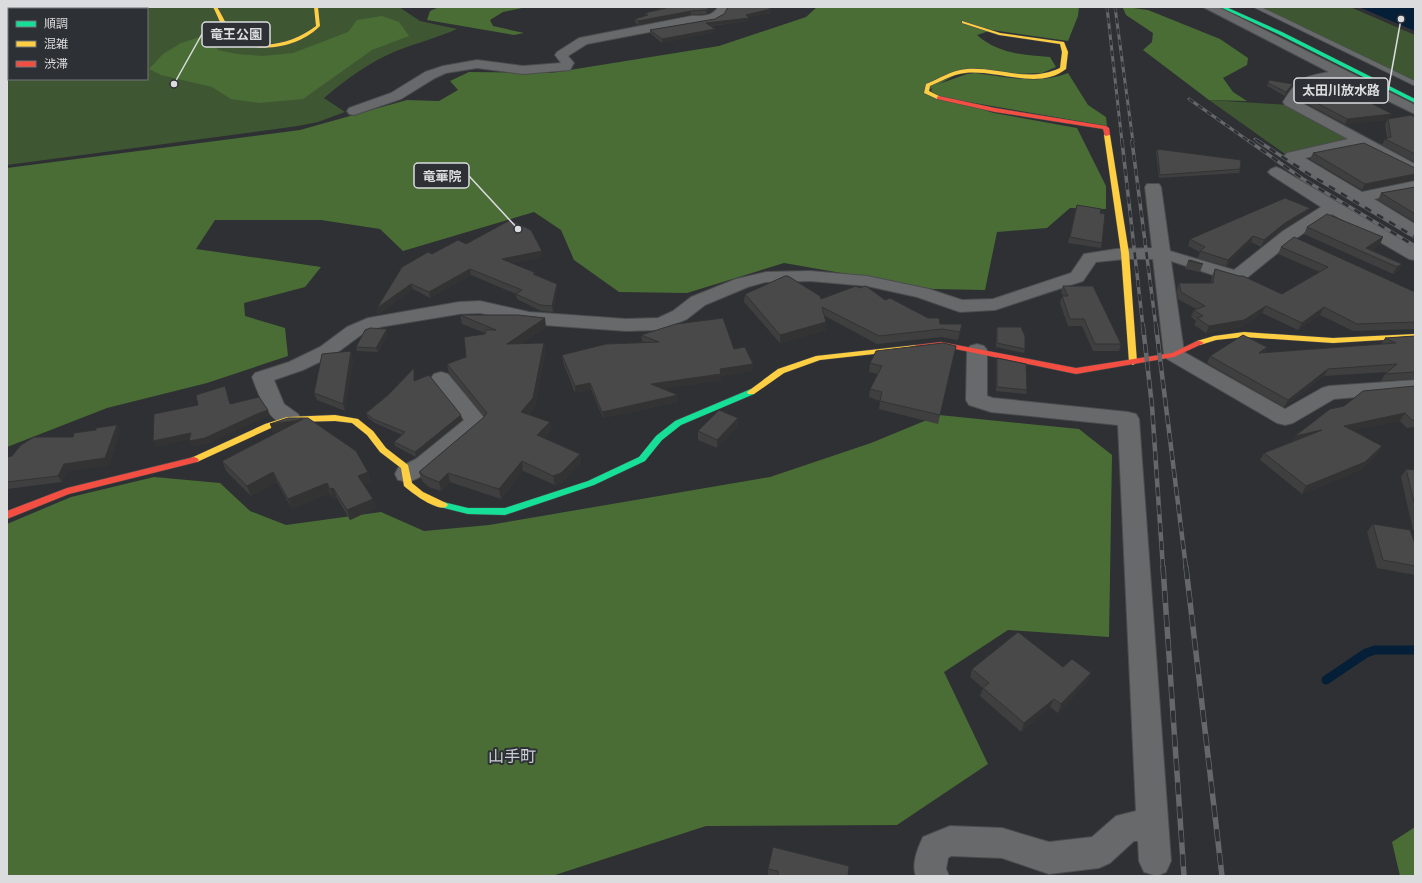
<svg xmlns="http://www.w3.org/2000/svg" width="1422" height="883" font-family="Lato,'Noto Sans JP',sans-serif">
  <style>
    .green { fill: #3e5732; fill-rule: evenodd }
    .forest { fill: #4a6d36 }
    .water { fill: #051f38 }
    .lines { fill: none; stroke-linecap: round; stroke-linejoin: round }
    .stream { stroke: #051f38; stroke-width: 9 }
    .lane-casing { stroke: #4a4c4e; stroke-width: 1 }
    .street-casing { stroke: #4a4c4e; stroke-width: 2 }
    .fast-casing { stroke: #4a4c4e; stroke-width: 1 }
    .slow-casing { stroke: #4a4c4e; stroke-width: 1 }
    .jam-casing { stroke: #4a4c4e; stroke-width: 1 }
    .lane { fill: #68696a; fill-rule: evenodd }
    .street { fill: #68696a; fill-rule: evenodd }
    .fast { fill: #16e098; fill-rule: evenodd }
    .slow { fill: #ffcf43; fill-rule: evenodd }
    .jam { fill: #f24e42; fill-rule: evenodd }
    .rail-far3-casing { stroke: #65676a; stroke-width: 3 }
    .rail-far2-casing { stroke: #65676a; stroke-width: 3.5 }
    .rail-far1-casing { stroke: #65676a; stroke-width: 4.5 }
    .rail-casing { stroke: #65676a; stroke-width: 5.5 }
    .rail-far3 { stroke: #2d3034; stroke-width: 2; stroke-dasharray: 5.5; stroke-linecap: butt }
    .rail-far2 { stroke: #2d3034; stroke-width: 2.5; stroke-dasharray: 7; stroke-linecap: butt }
    .rail-far1 { stroke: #2d3034; stroke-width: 3; stroke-dasharray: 9; stroke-linecap: butt }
    .rail { stroke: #2d3034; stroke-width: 4; stroke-dasharray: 12; stroke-linecap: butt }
    .wall { fill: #3f3f40 }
    .shaded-wall { fill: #333334 }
    .building { fill: #49494a; stroke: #333334 }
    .labels { text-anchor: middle; stroke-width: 4; stroke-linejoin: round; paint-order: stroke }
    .near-neighbourhood-label { font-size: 16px; fill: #cbcfd4; stroke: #2d3034 }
    .leader { fill: none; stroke: #dadcde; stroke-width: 1.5 }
    .callout-dot { fill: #dadcde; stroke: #2d3034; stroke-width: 1.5 }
    .callout { fill: #2d3034; stroke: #dadcde; stroke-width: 1.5 }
    .callout-label { font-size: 13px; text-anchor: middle; font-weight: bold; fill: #dadcde }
  </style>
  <rect width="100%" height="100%" fill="#2e3033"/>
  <g class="green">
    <path d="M7 7H399L420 21 457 29C437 38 416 43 396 51 370 62 346 79 324 98L345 112 318 122 298 126 7 165ZM9 9H147V79H9Z"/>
    <polygon points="1260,7 1350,7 1415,35 1415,82"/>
    <polygon points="1209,100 1288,105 1350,138 1350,141 1285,154"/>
  </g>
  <g class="forest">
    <polygon points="439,7 527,7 503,12 490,20 493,26 524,33 514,35 427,20 430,11"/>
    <path d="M817 7H1079L1078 16 1068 41 992 30 977 35C999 54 1023 55 1050 57L1056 67 1042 73 1013 74 964 70 925 92 994 113 1077 128 1106 186V209L1070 208 1047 228 997 232 985 290 933 289 784 263 687 293 619 292 574 260 561 230 534 212 403 251 380 229 321 220H215L196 249 321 267 305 287 244 303 245 316 285 328 288 356 207 383 107 408 7 447V168L300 130 407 100 439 101 458 90 450 81 469 72 551 73 719 46 806 17Z"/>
    <polygon points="1126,7 1148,10 1220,39 1248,58 1247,65 1223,78 1233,92 1247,101 1209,100 1143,50 1152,42 1153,33 1126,15 1123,8"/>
    <polygon points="382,16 399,22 409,36 372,50 303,99 259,103 231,99 212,87 161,75 149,69 163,54 181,43 203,36 210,39 218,50 237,54 262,56 293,53 348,32 357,20"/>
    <path d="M975 73C1006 77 1038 85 1068 73L1088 105 1106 117 1107 126 940 97 931 91 933 86 967 74Z"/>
    <polygon points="939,415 1079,429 1112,455 1109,637 1008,630 944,672 988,764 897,825 706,826 552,876 7,876 7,524 71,497 154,477 220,483 250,511 286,525 381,512 424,531 489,525 770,477 871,443"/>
    <polygon points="1415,827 1415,876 1400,876 1392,842"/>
  </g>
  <polygon class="water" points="1359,7 1415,7 1415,31"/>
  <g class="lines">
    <polyline class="stream" points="1326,680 1366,653 1375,650 1415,650"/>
    <defs>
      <polygon id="lane" points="1253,7 1261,7 1415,81 1415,86"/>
      <g id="street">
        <path d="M718 7H730L723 17 714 21 691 24 587 44 568 56 574 63 570 70 523 74 477 68 446 73 435 78 401 99 354 115 349 114 347 111 349 108 391 93 425 72 443 66 477 60 523 66 561 63 555 55 557 52 579 38 691 16C702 16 712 17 718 7Z"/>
        <path d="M1203 7H1218L1415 105V114L1341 78 1315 82 1305 89 1298 101 1415 164V175L1359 146 1305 158 1362 192 1415 181V191L1374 199 1415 224V236L1409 235 1287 159 1284 156 1287 153 1348 139 1285 105 1283 102C1298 78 1301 77 1329 72Z"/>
        <path d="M1276 167 1281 169 1415 248V260L1409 259 1332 214 1295 239 1243 281 1237 282 1231 281 1171 261 1184 352 1285 409 1322 388 1329 386 1415 380V392L1334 399 1293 423 1285 425 1277 423 1167 359 1164 355 1153 259H1125L1096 262 1083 281 995 310 960 312 917 297 867 286 810 281 766 282 748 287 705 305 687 319 661 330 626 331 529 324 480 313 459 314 380 327 361 335 334 355 303 370 274 380 284 404 298 414 301 419 298 424C270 431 260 397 252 377L255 373 289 362 320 347 347 327 368 318 459 302 480 301 529 312 626 319 658 318 673 311 691 297 736 279 766 272 810 271 867 276 929 289 962 300 993 299 1071 273 1084 254 1116 249 1152 248 1145 187 1147 184H1159L1161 187 1170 251 1234 270 1283 231 1321 207 1271 175 1268 172 1271 169Z"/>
        <path d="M977 344 984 346 987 350V396L993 398 1128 412 1136 414 1139 419 1171 861 1166 872 1157 876 1144 872 1139 861 1138 841H1134L1110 863 1099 868 1049 874 1002 858 951 856 948 858 946 869 949 876H916C911 864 918 848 923 837L950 826 1002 828 1049 842 1092 837 1116 816 1136 811 1118 425 991 412 969 405 966 400 967 350 970 346Z"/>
        <path d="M441 372 448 374 487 421 484 426C467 440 427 479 407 482 404 482 401 480 398 480L395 474 398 468 416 459 464 420 431 378 434 374Z"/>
      </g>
      <g id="fast">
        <polygon points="1220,7 1226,7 1282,32 1415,99 1415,103 1278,34"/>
        <polygon points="751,389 754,390 755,392 754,394 681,425 662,440 645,461 594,485 505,515 468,514 440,507 438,505 440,503 443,502 468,508 505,508 588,481 639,457 656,436 675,421"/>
      </g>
      <g id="slow">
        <path d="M213 7H217C223 16 226 26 233 33 256 54 294 43 316 26L314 7H318L320 26C300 47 254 57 230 36 221 28 218 16 213 7Z"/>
        <path d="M962 21 1000 33 1064 42 1068 52 1066 69C1038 91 997 69 965 73 953 74 942 81 930 86L929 91 941 97V99H937L924 93 926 84C939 79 952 70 967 69 1000 67 1028 83 1060 68L1062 52 1060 44 999 35 962 23Z"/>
        <polygon points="1107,133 1110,135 1129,253 1137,362 1133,365 1129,362 1121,253 1104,135"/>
        <polygon points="1244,332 1333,338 1415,334 1415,338 1333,343 1244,337 1216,340 1200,345 1196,343 1197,341 1214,336"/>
        <polygon points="916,345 919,345 920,347 919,349 820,360 784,373 754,394 748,394 747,392 778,369 816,356"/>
        <path d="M335 415 358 419 373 431 386 448 408 465 412 483 423 492 446 503 448 505 446 507C436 511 412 493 404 486L401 468 380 452 367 435 352 423 335 421 291 422 271 428 197 462H191L189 460 191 458 265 424 287 417Z"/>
      </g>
      <g id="jam">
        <polygon points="939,96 995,108 1106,126 1109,128 1110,135 1105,136 1103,129 995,112 937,99 937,97"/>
        <polygon points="1197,341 1200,341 1204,343 1174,357 1076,374 941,346 916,349 912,347 916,345 941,342 1076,368 1172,353"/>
        <polygon points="194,457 197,458 199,460 197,462 69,494 7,519 7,511 67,488"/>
      </g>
    </defs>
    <use href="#lane" class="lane-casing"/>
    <use href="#street" class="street-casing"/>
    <use href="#fast" class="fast-casing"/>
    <use href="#slow" class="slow-casing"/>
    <use href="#jam" class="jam-casing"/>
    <use href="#lane" class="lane"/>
    <use href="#street" class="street"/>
    <use href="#fast" class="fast"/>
    <use href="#slow" class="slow"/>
    <use href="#jam" class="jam"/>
    <defs>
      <g id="rail-far3">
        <polyline points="1107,7 1122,142"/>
        <polyline points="1115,7 1133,142"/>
        <polyline points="1189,99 1250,142"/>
        <polyline points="1255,139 1260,142"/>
      </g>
      <g id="rail-far2">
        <polyline points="1122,141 1143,327"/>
        <polyline points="1132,141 1156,327"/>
        <polyline points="1249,141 1303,179 1415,246"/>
        <polyline points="1258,141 1312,176 1415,237"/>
      </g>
      <g id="rail-far1">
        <polyline points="1143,326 1152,406 1163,568"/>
        <polyline points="1156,326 1186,568"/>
      </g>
      <g id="rail">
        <polyline points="1163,567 1184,876"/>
        <polyline points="1186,567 1222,876"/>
      </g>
    </defs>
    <use href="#rail-far3" class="rail-far3-casing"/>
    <use href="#rail-far2" class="rail-far2-casing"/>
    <use href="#rail-far1" class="rail-far1-casing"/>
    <use href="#rail" class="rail-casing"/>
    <use href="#rail-far3" class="rail-far3"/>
    <use href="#rail-far2" class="rail-far2"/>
    <use href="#rail-far1" class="rail-far1"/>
    <use href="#rail" class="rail"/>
  </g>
  <g class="wall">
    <polygon points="657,7 716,7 706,14 691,15 638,25 635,22 635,19 645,16 645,13 661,9"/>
    <polygon points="771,9 771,13 749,17 749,21 711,26 715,32 662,43 650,33 650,30 715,19 724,14"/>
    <polygon points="1269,80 1291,87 1285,96 1267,86"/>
    <polygon points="1302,95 1390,118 1415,117 1415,162 1382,145 1385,139 1387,138 1385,125 1387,120 1345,124 1300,100"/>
    <polygon points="1157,149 1240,169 1239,173 1159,178 1156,153"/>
    <polygon points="1313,153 1415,168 1415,180 1362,190 1310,159"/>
    <polygon points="1415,187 1415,222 1378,200 1381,193"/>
    <polygon points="1077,205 1100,213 1102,243 1101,248 1068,243"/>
    <polygon points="1310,208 1307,214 1282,230 1261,247 1251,242 1226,266 1198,258 1200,252 1188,246 1190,239"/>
    <polygon points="1307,227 1383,237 1380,244 1371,250 1402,264 1398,271 1393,274 1304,234"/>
    <polygon points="466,244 542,257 512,263 536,276 557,284 557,290 553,312 541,311 517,299 516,294 471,275 430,298 413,289 378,314 377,308 432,254"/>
    <polygon points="1281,247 1415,292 1415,329 1353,331 1320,315 1298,330 1262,313 1241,327 1206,333 1194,325 1196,321 1191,317 1194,310 1196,309 1178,299 1177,290 1179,283 1211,283 1212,276 1215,269 1282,294 1320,272 1278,254"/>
    <polygon points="1188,261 1203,264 1200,272 1185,269"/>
    <polygon points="1063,286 1121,344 1119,351 1093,351 1082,326 1068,326 1060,303 1062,296 1063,296 1061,292"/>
    <polygon points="859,288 885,300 940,324 962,324 958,340 941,337 877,344 825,316 826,330 780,343 744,302 745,294 821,299"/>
    <polygon points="460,315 546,327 522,343 544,343 545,352 535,407 528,415 550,422 551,431 544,439 581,463 562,482 555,485 523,471 501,499 450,482 441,491 429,487 422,481 419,472 483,418 484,417 449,373 447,364 466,357 485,333 462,324"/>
    <polygon points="997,327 1025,349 1024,353 996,347 996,331"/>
    <polygon points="388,333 378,352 357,351 356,347"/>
    <polygon points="641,335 734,349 753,364 752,371 721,376 721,380 663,389 678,402 603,418 591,389 575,393 563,362 562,355 645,342 642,341"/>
    <polygon points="1415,336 1415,379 1381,381 1385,374 1387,372 1324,376 1284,407 1207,363 1210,356 1267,347 1265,353 1381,344 1385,338"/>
    <polygon points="956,346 938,424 879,409 880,401 869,397 870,389 878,374 869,372 870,363"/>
    <polygon points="353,358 345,411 317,400 314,393"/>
    <polygon points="997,358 1027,390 1026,394 996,391 996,363"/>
    <polygon points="415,372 415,381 462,420 416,457 395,446 394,442 402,435 375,423 368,418 366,413"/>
    <polygon points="1415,386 1415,427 1407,428 1400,421 1353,430 1382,446 1378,453 1360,470 1302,494 1260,460 1264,453 1292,442 1295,436 1344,406"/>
    <polygon points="738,418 738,426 717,448 698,440 698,431"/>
    <polygon points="270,424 368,472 371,482 364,484 373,499 376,508 350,520 337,498 333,499 330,493 292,509 277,482 251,496 226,471 222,461 276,433 274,434"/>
    <polygon points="117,425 120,431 109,465 67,471 62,482 7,489 7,457 12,456 96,430"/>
    <polygon points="1406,469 1415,470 1415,530 1413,530 1401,477"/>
    <polygon points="1373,524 1415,544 1415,575 1377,568 1367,532"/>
    <polygon points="1063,667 1091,673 1088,681 1058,713 1050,707 1021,732 980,696 983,688 970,677 972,669"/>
    <polygon points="768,869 848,876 773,876 768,875"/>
  </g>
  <g class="shaded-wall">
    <polygon points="711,7 716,7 706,14 706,10"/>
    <polygon points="771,9 771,13 748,18 749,18 749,21 706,26 706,23"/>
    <polygon points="691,11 691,15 638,25 638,21"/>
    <polygon points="715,29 715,32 662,43 662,39"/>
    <polygon points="1293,84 1285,96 1286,92"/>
    <polygon points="1392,114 1390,120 1388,119 1387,120 1345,124 1347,119"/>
    <polygon points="1415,174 1415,180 1362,190 1365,184"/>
    <polygon points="1310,208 1307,214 1282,230 1261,247 1264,240 1285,223"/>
    <polygon points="1253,236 1251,242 1226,266 1228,260"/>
    <polygon points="1383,237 1380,244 1366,253 1366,248"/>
    <polygon points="542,251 542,257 503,265 502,259"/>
    <polygon points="1402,264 1398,271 1393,274 1397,267"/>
    <polygon points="470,269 471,275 430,298 429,292"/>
    <polygon points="411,284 413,289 378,314 377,308"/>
    <polygon points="557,284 557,290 553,312 552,306"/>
    <polygon points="1266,306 1262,313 1241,327 1206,333 1209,326"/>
    <polygon points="1324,307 1320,315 1298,330 1302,323"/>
    <polygon points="545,318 546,327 508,353 507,344"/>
    <polygon points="826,322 826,330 780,343 780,335"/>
    <polygon points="387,329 388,333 378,352 376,348"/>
    <polygon points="544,343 545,352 535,407 523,421 521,412"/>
    <polygon points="1267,347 1264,355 1259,353"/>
    <polygon points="351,351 353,358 345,411 343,404"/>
    <polygon points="753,364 752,371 721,376 721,380 651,391 651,384 720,369"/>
    <polygon points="414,368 415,372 415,385 414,381"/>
    <polygon points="1328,369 1324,376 1284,407 1288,400"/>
    <polygon points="590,383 591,389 575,393 575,386"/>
    <polygon points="678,395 678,402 603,418 602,412"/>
    <polygon points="268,410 270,416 259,420 208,444 192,447 189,441 257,414"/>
    <polygon points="1405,413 1400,421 1340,433 1344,426"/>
    <polygon points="461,415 462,420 416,457 415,452"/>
    <polygon points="738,418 738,426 717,448 717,440"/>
    <polygon points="303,419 307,428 274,434 270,424"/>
    <polygon points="550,422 551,431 539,445 537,435"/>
    <polygon points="117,425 120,431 109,465 67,471 62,482 58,476 64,464"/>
    <polygon points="1322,430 1291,443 1295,436"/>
    <polygon points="191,433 193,439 156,447 153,441"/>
    <polygon points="1382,446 1378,453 1360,470 1302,494 1306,486"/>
    <polygon points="580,454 581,463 562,482 555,485 553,476"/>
    <polygon points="522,461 523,471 501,499 499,489"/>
    <polygon points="273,472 277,482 251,496 247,486"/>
    <polygon points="368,472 371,482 361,485 358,476"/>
    <polygon points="448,473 450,482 441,491 439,482"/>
    <polygon points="327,483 330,493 292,509 288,499"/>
    <polygon points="333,488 337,498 333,499 330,489"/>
    <polygon points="373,499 376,508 350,520 347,510"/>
    <polygon points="1091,673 1088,681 1058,713 1061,704"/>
    <polygon points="1054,699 1050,707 1021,732 1024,723"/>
  </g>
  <g class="building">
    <polygon points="663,7 711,7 706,10 691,11 638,21 635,19 648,15 645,13 666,8"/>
    <polygon points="728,7 767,7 771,9 746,15 749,18 706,23 715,29 662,39 650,30 715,19 724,14"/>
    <polygon points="1269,80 1293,84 1286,92 1268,83"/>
    <polygon points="1309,84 1344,89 1392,114 1347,119 1302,95"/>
    <polygon points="1411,115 1415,117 1415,154 1385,139 1391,137 1388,119"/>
    <polygon points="1364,143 1415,168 1415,174 1365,184 1313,153"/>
    <polygon points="1157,149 1241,160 1240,169 1160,175"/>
    <polygon points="1415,187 1415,214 1381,193"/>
    <polygon points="1285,198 1310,208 1285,223 1264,240 1253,236 1228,260 1200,251 1205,247 1190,239"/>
    <polygon points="1077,205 1101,209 1100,213 1105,214 1102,243 1070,237"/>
    <polygon points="1327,214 1383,237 1366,248 1402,264 1397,267 1307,227"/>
    <polygon points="510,220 531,230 542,251 502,259 536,273 533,274 557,284 552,306 540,305 516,294 522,290 470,269 429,292 411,284 377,308 402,267 428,252 432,254 458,240 466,244"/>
    <polygon points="1294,237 1415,292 1415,322 1357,324 1324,307 1302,323 1266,306 1244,320 1209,326 1197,318 1203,316 1194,310 1205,306 1181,292 1179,283 1213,283 1215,269 1239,276 1243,276 1282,294 1328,267 1281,247"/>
    <polygon points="1190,260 1203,264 1188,261"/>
    <polygon points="785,276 788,276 820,296 821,299 856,286 859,288 866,286 885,300 890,298 928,318 939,318 940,324 962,324 960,332 942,329 879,336 822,307 826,322 780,335 745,294"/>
    <polygon points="1063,286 1093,286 1121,344 1095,344 1084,319 1070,319 1062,296 1068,296"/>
    <polygon points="460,315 518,315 545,318 507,344 544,343 533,398 521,412 550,422 537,435 580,454 561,473 553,476 522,461 499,489 448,473 439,482 426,477 419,472 483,418 487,413 447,364 466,357 464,337 485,334 486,330 496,330"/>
    <polygon points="723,318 734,349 745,347 753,364 720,369 721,374 651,384 678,395 602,412 590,383 575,386 562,355 606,344 659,342 641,335 676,324"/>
    <polygon points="997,327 1021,327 1025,336 1025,349 997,343"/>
    <polygon points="370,328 387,329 376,348 356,347 365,330"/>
    <polygon points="1243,335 1267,347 1259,353 1396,343 1385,338 1415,336 1415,372 1385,374 1397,364 1328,369 1288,400 1210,356"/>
    <polygon points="943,343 956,346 940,415 880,401 882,392 870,389 882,366 870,363 876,351"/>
    <polygon points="351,351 343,404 314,393 322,354"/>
    <polygon points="997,358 1026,364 1027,390 997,387"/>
    <polygon points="414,368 414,381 429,375 461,415 415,452 394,442 405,432 373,419 366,413 387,396"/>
    <polygon points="225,386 230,404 259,397 268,410 257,414 205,438 189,441 191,433 153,441 154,414 198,405 196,395"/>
    <polygon points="1415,386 1415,420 1412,420 1405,413 1344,426 1382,446 1365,462 1306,486 1264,453 1322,430 1295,436 1330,409 1344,406 1363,391"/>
    <polygon points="719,410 738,418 717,440 698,431"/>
    <polygon points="288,418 308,418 356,451 368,472 358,476 373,499 347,510 333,488 330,489 327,483 288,499 273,472 247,486 222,461 303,419 270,424"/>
    <polygon points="117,425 105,458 64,464 58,476 7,482 7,457 12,456 21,445 34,437 73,437 74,433 96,430 96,428"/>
    <polygon points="1406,469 1415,470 1415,506"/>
    <polygon points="1373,524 1410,530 1415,544 1415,566 1383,560"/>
    <polygon points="1018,632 1063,667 1072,659 1091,673 1061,704 1054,699 1024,723 983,688 989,683 972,669"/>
    <polygon points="773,847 849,866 848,876 778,876 778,871 768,869"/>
  </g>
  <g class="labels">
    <g class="near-neighbourhood-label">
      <text x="512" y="762">山手町</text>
    </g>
  </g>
  <path class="leader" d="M174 84L202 34M1401 19L1388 91M518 229L469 176"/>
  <g class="callout-dot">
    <circle cx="174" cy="84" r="4"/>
    <circle cx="1401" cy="19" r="4"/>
    <circle cx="518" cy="229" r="4"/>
  </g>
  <g class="callout">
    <rect x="202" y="22" width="68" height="25" rx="4"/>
    <rect x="1294" y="78" width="94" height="25" rx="4"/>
    <rect x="414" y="163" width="55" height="25" rx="4"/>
  </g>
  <g class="callout-label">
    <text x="236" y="39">竜王公園</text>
    <text x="1341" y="95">太田川放水路</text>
    <text x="442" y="181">竜華院</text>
  </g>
  <rect width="1422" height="883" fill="none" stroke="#dadcde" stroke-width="16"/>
  <rect x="8" y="8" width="140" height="72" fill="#2d3034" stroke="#727578"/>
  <rect x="16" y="21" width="20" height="6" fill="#16e098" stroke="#727578"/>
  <text x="44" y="28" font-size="12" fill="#dadcde">順調</text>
  <rect x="16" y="41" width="20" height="6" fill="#ffcf43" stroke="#727578"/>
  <text x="44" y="48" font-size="12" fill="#dadcde">混雑</text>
  <rect x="16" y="61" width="20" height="6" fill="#f24e42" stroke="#727578"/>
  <text x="44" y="68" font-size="12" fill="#dadcde">渋滞</text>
</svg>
